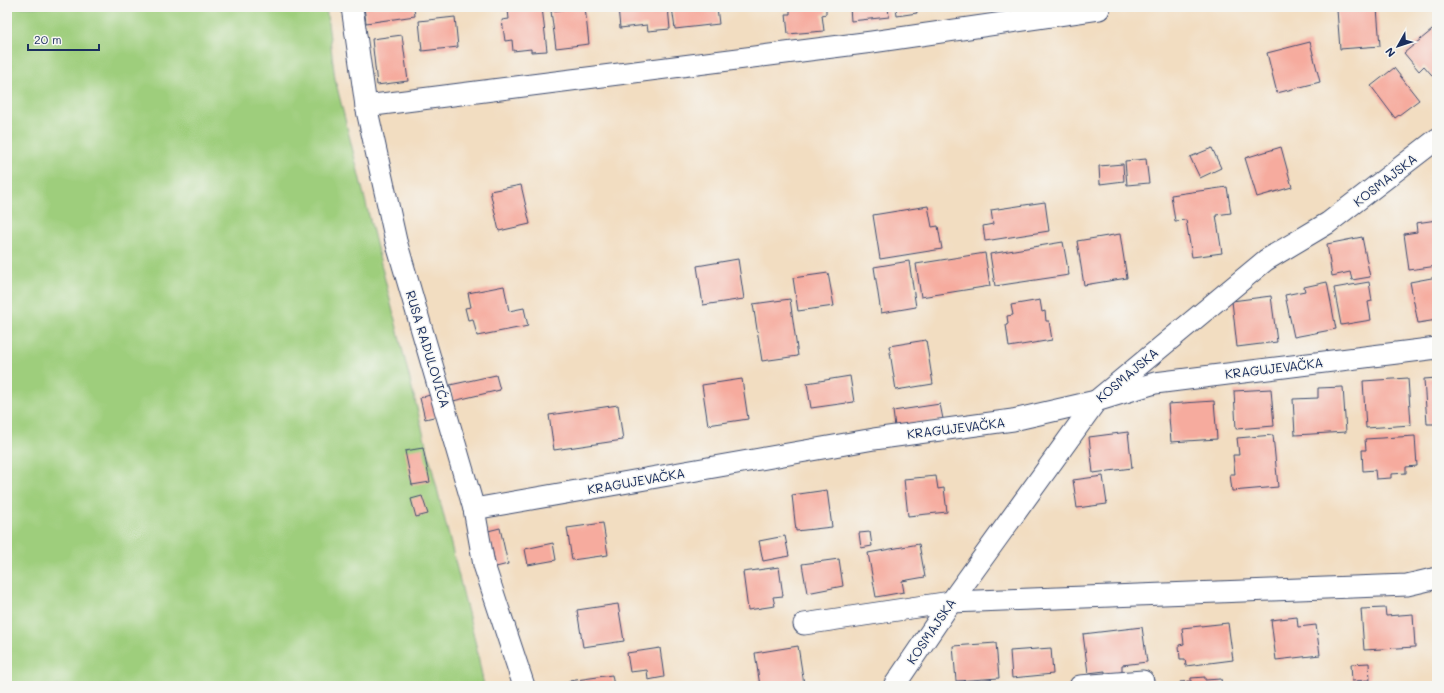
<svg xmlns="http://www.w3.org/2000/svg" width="1444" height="693" font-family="Mali,sans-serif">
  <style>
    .green { fill: #9ece7c; stroke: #5c7e6d }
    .building { fill: #f6ab9e }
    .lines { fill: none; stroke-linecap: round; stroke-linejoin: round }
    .street-casing { stroke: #3b496d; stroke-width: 23 }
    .street { stroke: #fff; stroke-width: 21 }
    .labels { text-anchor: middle; stroke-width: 3; stroke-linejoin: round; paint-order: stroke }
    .street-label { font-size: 13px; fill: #1b2f5e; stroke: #f6f6f2 }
  </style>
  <rect width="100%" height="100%" fill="#f6f6f2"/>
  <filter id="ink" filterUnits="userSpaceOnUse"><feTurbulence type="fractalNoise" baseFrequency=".025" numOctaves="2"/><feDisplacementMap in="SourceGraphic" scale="8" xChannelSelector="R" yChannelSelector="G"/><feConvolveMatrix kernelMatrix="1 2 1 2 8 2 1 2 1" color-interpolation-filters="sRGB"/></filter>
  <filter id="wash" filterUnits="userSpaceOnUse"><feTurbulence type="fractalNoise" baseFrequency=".012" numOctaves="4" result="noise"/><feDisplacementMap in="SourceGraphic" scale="16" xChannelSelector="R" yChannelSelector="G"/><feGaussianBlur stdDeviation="0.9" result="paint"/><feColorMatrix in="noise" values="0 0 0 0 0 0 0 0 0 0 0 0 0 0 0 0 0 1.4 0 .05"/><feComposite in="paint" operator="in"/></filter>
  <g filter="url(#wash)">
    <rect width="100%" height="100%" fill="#f2ddc1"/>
    <polygon class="green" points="7,7 326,7 335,79 476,645 484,686 7,686"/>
    <g id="blocks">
      <g class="building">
        <polygon points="364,7 414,7 415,16 366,23"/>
        <polygon points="533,7 542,7 547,51 531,52 531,49 513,51 512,40 505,41 502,20 509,19 508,10"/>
        <polygon points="585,7 589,44 556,48 551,11"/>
        <polygon points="618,7 668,7 670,29 648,31 647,25 620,28"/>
        <polygon points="672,7 717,7 719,24 675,29"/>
        <polygon points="790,7 826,7 826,14 822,15 824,31 788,34 786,14 790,14"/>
        <polygon points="850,7 888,7 889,17 851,21"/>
        <polygon points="896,7 916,7 917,13 897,16"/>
        <polygon points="1377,8 1380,46 1340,49 1337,10"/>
        <polygon points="455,17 458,47 422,51 419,21"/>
        <polygon points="1437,26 1437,81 1424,66 1419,71 1404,53"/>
        <polygon points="402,35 408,81 377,85 372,39"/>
        <polygon points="1310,42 1320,82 1277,93 1267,53"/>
        <polygon points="1394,68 1419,100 1395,118 1371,86"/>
        <polygon points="1281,147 1292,187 1257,197 1245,158"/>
        <polygon points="1212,148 1221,168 1200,178 1190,157"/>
        <polygon points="1146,159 1149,183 1127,185 1125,161"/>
        <polygon points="1123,164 1124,181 1100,184 1099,166"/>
        <polygon points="521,185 530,224 499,231 490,191"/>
        <polygon points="1227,187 1231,213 1216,215 1222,253 1192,257 1186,220 1175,221 1171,195"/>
        <polygon points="1045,202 1049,231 985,241 983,226 993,224 991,210"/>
        <polygon points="928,206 932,227 938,226 942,249 880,259 873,215"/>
        <polygon points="1437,220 1437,266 1409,270 1404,234 1417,232 1416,223"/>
        <polygon points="1120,234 1127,278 1084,285 1077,241"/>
        <polygon points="1362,237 1370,277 1352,280 1350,272 1332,276 1327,244"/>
        <polygon points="1063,242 1069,275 995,286 990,254"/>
        <polygon points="985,253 990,286 921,297 916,264"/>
        <polygon points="738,259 744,299 703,305 697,266"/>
        <polygon points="909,261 916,307 881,313 874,267"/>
        <polygon points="828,273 834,306 798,311 793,278"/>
        <polygon points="1437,277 1437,320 1418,323 1410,282"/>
        <polygon points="1327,282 1336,329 1294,337 1285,295 1305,291 1304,287"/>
        <polygon points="1369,282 1372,301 1368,302 1371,320 1341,325 1334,288"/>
        <polygon points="504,286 509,311 524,308 528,326 477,336 473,319 468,320 465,308 471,307 468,293"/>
        <polygon points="1271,296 1277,342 1237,347 1232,301"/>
        <polygon points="790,299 798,356 762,361 753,304"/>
        <polygon points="1040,300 1042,312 1045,311 1046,321 1049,321 1052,340 1009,347 1006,325 1008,324 1007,316 1013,315 1011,305"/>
        <polygon points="926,340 933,384 896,390 889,346"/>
        <polygon points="496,375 500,390 453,401 450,385"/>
        <polygon points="850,376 854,402 811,408 807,383"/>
        <polygon points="1408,378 1411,425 1366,428 1363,381"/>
        <polygon points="1437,378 1437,424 1427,424 1424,379"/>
        <polygon points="742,379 748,419 708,425 702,385"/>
        <polygon points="1343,387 1346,432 1295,435 1293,399 1318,398 1318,388"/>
        <polygon points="1271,389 1274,426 1236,429 1234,391"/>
        <polygon points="433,394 438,416 425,419 420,398"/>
        <polygon points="1214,401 1217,439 1171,442 1168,404"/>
        <polygon points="940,404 943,419 895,427 893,411"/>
        <polygon points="618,405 623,440 554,450 549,415"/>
        <polygon points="1128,432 1132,468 1093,473 1089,437"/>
        <polygon points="1273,435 1278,487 1232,491 1230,474 1235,474 1233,455 1239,455 1237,438"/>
        <polygon points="1415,436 1417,466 1406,467 1406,473 1391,474 1391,478 1376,479 1375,470 1363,471 1362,450 1366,450 1365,439"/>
        <polygon points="423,448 430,482 412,485 405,451"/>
        <polygon points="936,476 938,489 944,488 947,512 908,516 904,479"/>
        <polygon points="1103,476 1107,504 1077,508 1073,480"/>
        <polygon points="827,490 832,527 796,531 792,495"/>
        <polygon points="422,496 428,514 416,517 411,499"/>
        <polygon points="603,523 608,555 572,560 567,528"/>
        <polygon points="500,528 508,564 496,567 488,531"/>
        <polygon points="870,532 872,546 861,548 859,533"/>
        <polygon points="785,536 789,556 763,561 759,541"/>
        <polygon points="553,543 556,560 528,565 525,549"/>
        <polygon points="919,544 925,577 902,581 904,592 876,597 868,553"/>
        <polygon points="839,559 843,586 807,593 802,564"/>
        <polygon points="779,567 783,596 773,597 775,606 748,610 743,572"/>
        <polygon points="618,604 624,641 583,647 577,610"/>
        <polygon points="1385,608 1386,616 1413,614 1415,647 1364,650 1361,609"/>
        <polygon points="1297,617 1298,627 1316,625 1320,655 1276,660 1271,620"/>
        <polygon points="1228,623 1233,660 1186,666 1185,659 1180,659 1179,645 1184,644 1182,628"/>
        <polygon points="1142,627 1147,662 1122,665 1122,672 1105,674 1105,671 1088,673 1083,634"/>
        <polygon points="996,643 999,678 956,681 953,646"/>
        <polygon points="798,646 804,684 760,686 755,653"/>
        <polygon points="660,648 664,677 648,680 647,670 630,672 627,653"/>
        <polygon points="1051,648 1053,674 1012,678 1010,651"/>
        <polygon points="1369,663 1370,680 1352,681 1351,664"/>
        <polygon points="612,675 614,686 570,686 569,681"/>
        <polygon points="1205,677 1205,680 1221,679 1222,686 1180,686 1180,682 1191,681 1191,678"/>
      </g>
    </g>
  </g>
  <g filter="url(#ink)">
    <use href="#blocks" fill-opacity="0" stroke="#3b496d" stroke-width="1"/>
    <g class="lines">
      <defs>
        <g id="street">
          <polyline points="352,7 366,106 396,241 474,509 484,565 524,686"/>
          <polyline points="366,106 872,42 1099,9"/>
          <polyline points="474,509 874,439 1013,420 1096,401 1155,383 1437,348"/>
          <polyline points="804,624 951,602 1407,585 1437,578"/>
          <polyline points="894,686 951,602 1096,401 1266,260 1328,223 1437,139"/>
          <polyline points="1080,686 1143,681"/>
        </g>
      </defs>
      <use href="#street" class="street-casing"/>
      <use href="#street" class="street"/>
    </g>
  </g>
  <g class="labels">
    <g class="street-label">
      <text transform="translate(1385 180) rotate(-38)" y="5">KOSMAJSKA</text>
      <text transform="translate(428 349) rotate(73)" y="5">RUSA RADULOVIĆA</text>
      <text transform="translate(1274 368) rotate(-7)" y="5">KRAGUJEVAČKA</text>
      <text transform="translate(1127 375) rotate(-40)" y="5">KOSMAJSKA</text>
      <text transform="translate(956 428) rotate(-7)" y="5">KRAGUJEVAČKA</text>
      <text transform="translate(636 481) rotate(-10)" y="5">KRAGUJEVAČKA</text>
      <text transform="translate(931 631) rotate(-56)" y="5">KOSMAJSKA</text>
    </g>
  </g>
  <rect width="1444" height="693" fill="none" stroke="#f6f6f2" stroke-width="24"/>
  <g transform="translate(1398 46) rotate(231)" stroke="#f6f6f2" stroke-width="3" paint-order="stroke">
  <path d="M0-3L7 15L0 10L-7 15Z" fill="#1b2f5e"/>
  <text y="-6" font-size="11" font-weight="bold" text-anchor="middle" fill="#1b2f5e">N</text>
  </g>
  <path d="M28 44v6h71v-6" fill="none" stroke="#1b2f5e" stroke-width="2"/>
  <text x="34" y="44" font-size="12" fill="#1b2f5e" stroke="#f6f6f2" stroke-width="3" paint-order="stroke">20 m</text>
</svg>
